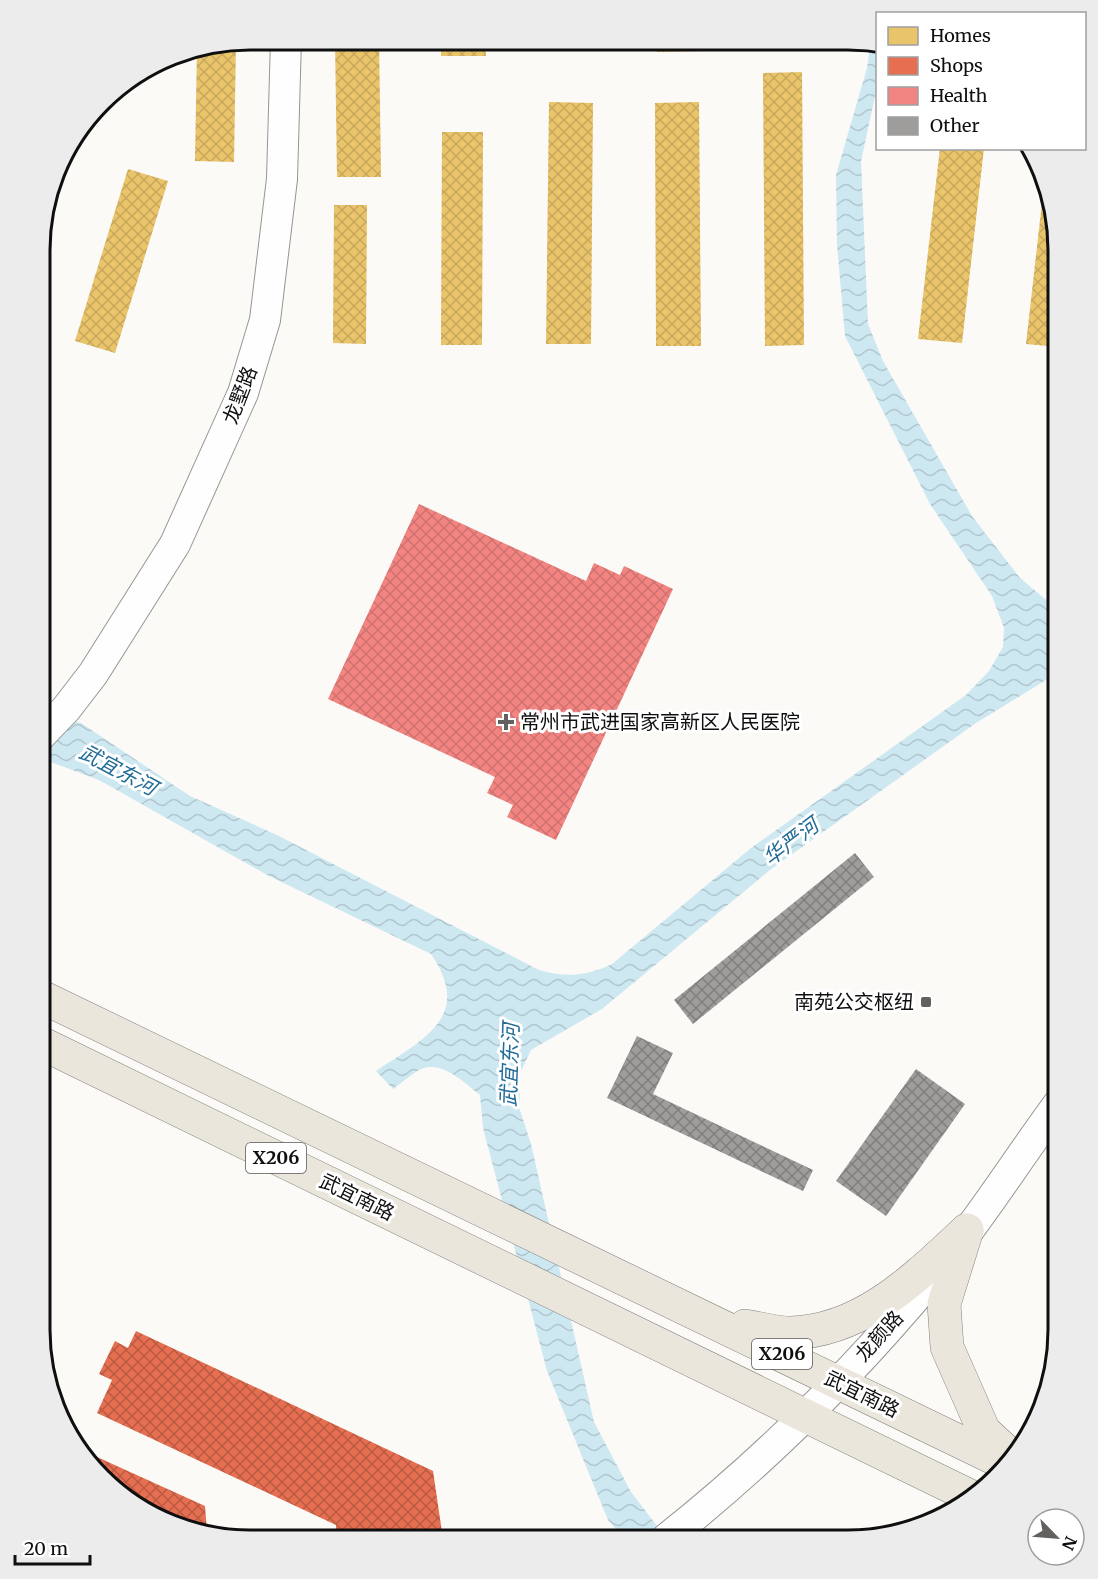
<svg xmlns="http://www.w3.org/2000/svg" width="1098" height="1579" font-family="Merriweather,'Noto Sans SC',serif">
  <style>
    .water { fill: url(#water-waves) }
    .homes { fill: url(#homes-cross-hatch) }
    .shops { fill: url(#shops-cross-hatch) }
    .health { fill: url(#health-cross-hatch) }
    .building { fill: url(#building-cross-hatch) }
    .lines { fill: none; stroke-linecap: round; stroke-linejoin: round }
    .minor-casing { stroke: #959593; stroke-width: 32 }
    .major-casing { stroke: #838280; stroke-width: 34 }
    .minor { stroke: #fefefe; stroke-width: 30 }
    .major { stroke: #ebe6dc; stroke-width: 33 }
    .poi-dot { fill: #626160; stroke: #fff; stroke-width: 2 }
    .labels { text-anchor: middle; stroke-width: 6; stroke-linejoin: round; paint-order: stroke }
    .shield { fill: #fff; stroke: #575757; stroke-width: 1.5 }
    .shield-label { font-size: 18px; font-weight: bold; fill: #0f0f0f }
    .street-label { font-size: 20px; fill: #0f0f0f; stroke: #fff }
    .poi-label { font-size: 20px; fill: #0f0f0f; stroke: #fff; text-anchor: start }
    .water-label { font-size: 21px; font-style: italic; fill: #226c98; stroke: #fff }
    .rim { fill: none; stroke: #0f0f0f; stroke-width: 3 }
  </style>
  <defs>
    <pattern id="water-waves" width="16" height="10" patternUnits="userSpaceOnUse" patternTransform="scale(1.5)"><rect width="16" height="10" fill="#cee8f2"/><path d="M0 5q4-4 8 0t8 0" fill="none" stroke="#b0c6ce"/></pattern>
    <pattern id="homes-cross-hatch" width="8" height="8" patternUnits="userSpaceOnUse" patternTransform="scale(1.5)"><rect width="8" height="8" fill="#e9c46a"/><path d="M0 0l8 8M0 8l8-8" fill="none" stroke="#c7a75b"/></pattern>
    <pattern id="shops-cross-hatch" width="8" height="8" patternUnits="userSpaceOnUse" patternTransform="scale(1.5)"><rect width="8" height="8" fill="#e76f51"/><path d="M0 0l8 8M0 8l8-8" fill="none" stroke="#ba5a42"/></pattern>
    <pattern id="health-cross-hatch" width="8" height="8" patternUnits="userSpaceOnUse" patternTransform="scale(1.5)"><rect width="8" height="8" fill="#f28482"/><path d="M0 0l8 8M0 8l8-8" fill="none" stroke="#ce716f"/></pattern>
    <pattern id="building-cross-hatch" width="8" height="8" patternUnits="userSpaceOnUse" patternTransform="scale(1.5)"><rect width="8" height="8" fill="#9f9d9b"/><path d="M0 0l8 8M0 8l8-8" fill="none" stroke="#807e7d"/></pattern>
  </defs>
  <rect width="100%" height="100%" fill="#fbfaf6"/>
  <path class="water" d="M871 41H877V87L861 161 868 324 883 361 972 516 1020 578 1045 599 1059 606V672L976 723 770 870 602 1009 531 1050 521 1071 519 1107 531 1144 594 1422 631 1492 667 1539H624L608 1520 547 1371 483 1128 480 1095C465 1083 442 1060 421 1069 411 1074 402 1083 393 1089L376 1071C423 1039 474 1017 431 954L269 876 99 780 40 758V711L81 723 190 796 277 835 539 970C564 978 588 976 612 964L751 848 966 695 989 671 1003 647 1004 628 992 596 930 504 845 336 837 245 836 175 867 68Z"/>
  <g class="homes">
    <polygon points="335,39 379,39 381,177 337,177"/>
    <polygon points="441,40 485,40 486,56 441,56"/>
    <polygon points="657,40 705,40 704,51 657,52"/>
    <polygon points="236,41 234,162 195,161 197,48"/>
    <polygon points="802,72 804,345 765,346 763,73"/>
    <polygon points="549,102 593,103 591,344 546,344"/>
    <polygon points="699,102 701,346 656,346 655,103"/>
    <polygon points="442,132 483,132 482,345 441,345"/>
    <polygon points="940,148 984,148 962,343 918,339"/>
    <polygon points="128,169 168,181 115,353 75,341"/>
    <polygon points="1044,185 1059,249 1059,347 1026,344"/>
    <polygon points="334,205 367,205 366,344 333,343"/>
  </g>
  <g class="shops">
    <polygon points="136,1331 433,1471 443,1539 336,1539 336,1525 97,1413 112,1380 99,1374 115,1341 128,1348"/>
    <polygon points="86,1452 205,1506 207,1532 132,1504"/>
  </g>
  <polygon class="health" points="419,504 586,581 594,563 620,575 624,566 673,589 556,840 507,817 513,805 487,793 495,777 328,699"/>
  <g class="building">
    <polygon points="855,853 874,877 693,1024 674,1000"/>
    <polygon points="637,1036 673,1053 653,1094 813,1170 803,1191 607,1098"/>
    <polygon points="916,1069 965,1104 886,1216 836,1181"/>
  </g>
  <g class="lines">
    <defs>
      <g id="minor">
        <polyline points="40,736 66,709 93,674 175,544 243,393 265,320 282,179 286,39"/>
        <path d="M666 1539C762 1463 852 1374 931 1279 977 1224 1016 1161 1059 1103"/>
      </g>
      <g id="major">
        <polyline points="40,996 1004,1463"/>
        <polyline points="39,1042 968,1495"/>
        <polyline points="967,1230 944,1304 947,1347 984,1431 1012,1457"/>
        <path d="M745 1326C759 1328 776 1333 791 1333 864 1331 917 1276 967 1230"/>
      </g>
    </defs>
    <use href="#minor" class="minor-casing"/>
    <use href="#major" class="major-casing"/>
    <use href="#minor" class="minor"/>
    <use href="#major" class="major"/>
  </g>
  <g class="poi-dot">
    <path d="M503 713h6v6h6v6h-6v6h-6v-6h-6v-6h6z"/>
    <rect x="920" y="996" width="12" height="12" rx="3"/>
  </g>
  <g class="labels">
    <g class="shield">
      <rect x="246" y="1143" width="60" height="30" rx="4.5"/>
      <rect x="752" y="1339" width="60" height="30" rx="4.5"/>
    </g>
    <g class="shield-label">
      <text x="276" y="1164">X206</text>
      <text x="782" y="1360">X206</text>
    </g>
    <g class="street-label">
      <text transform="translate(240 395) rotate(-69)" y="7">龙墅路</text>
      <text transform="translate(357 1197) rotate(26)" y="7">武宜南路</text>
      <text transform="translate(879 1336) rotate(-48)" y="7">龙颜路</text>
      <text transform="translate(862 1394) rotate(26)" y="7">武宜南路</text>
    </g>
    <g class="poi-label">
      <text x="520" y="729">常州市武进国家高新区人民医院</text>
      <text x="914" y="1009" text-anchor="end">南苑公交枢纽</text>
    </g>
    <g class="water-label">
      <text transform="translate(118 770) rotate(28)" y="7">武宜东河</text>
      <text transform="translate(791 842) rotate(-37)" y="7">华严河</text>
      <text transform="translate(510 1065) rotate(-88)" y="7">武宜东河</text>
    </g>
  </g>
  <path d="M0 0H1098V1579H0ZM250 50H848A200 200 0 0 1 1048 250V1330A200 200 0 0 1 848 1530H250A200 200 0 0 1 50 1330V250A200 200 0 0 1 250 50Z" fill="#ececec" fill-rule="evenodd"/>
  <path class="rim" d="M250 50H848A200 200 0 0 1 1048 250V1330A200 200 0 0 1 848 1530H250A200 200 0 0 1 50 1330V250A200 200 0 0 1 250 50Z"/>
  <rect x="876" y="12" width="210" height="138" fill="#ffffff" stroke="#9f9f9f" stroke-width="1.5"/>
  <rect x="888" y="27" width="30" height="18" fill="#e9c46a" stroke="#9f9f9f" stroke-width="1.5"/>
  <text x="930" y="42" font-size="18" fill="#0f0f0f">Homes</text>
  <rect x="888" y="57" width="30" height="18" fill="#e76f51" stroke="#9f9f9f" stroke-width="1.5"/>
  <text x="930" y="72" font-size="18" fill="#0f0f0f">Shops</text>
  <rect x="888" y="87" width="30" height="18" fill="#f28482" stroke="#9f9f9f" stroke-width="1.5"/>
  <text x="930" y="102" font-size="18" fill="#0f0f0f">Health</text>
  <rect x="888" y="117" width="30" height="18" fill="#9f9d9b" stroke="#9f9f9f" stroke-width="1.5"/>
  <text x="930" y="132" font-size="18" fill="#0f0f0f">Other</text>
  <g transform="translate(1056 1537) rotate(115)"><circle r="28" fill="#ffffff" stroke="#9f9f9f" stroke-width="1.5"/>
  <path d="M0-4.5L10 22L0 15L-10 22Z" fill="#626160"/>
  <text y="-9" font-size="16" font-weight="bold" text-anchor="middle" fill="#0f0f0f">N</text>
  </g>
  <path d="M15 1555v9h75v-9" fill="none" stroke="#0f0f0f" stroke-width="3"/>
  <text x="24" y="1555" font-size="18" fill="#0f0f0f" stroke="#ffffff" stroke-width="4.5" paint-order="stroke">20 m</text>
</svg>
